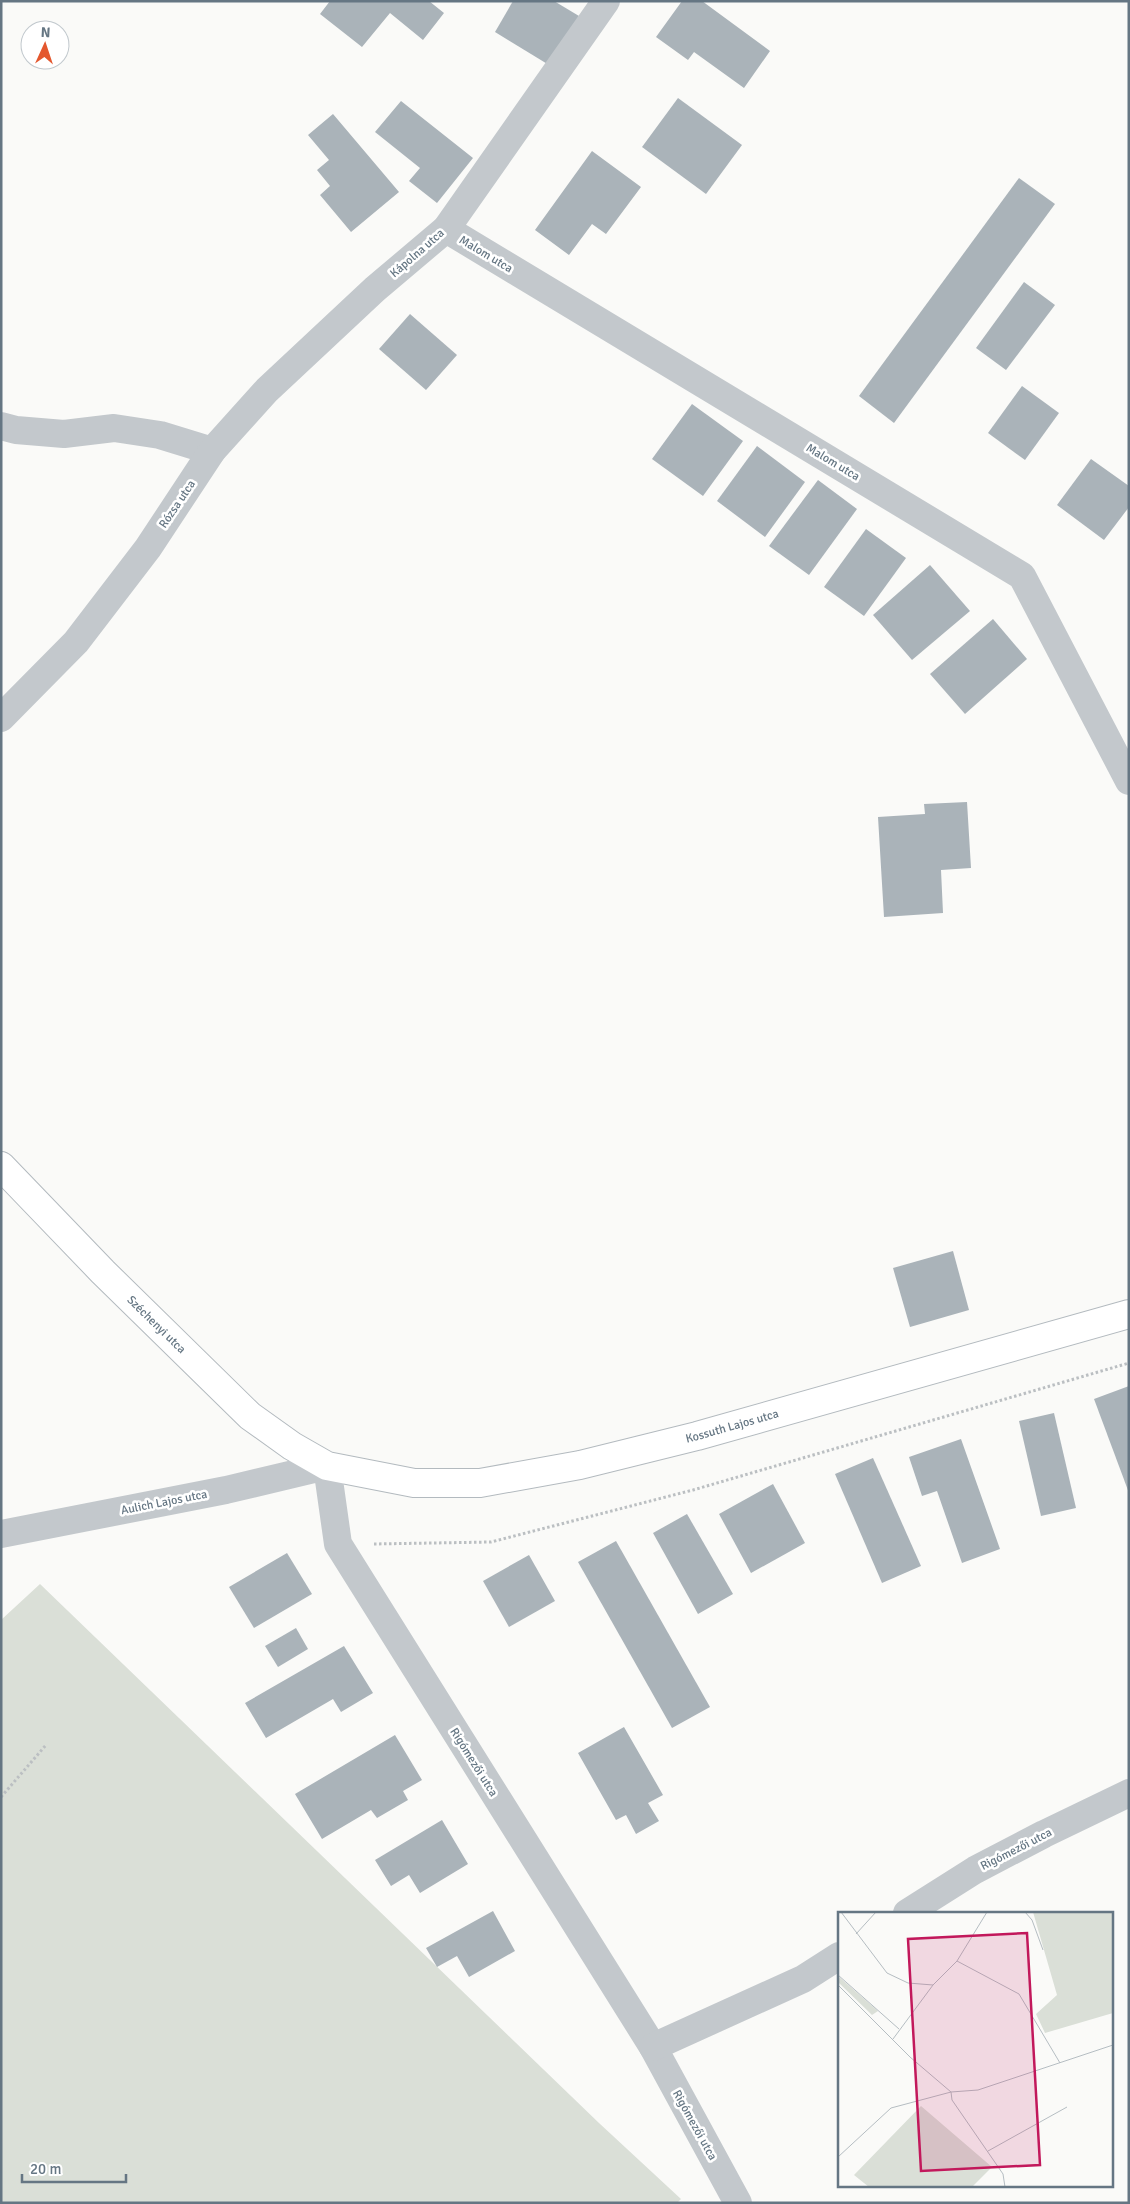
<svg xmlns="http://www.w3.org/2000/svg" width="1130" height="2204" font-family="Signika,sans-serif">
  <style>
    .green { fill: #dadfd7 }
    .building { fill: #aab3b9 }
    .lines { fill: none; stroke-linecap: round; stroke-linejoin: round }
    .secondary-casing { stroke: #b3babf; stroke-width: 30 }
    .path { stroke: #bbbfc2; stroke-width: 3; stroke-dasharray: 2.5 2.5; stroke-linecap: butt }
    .street { stroke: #c3c8cc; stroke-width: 28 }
    .secondary { stroke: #fff; stroke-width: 28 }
    .labels { text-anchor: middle; stroke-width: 5; stroke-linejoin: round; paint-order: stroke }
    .street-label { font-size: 12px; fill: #657683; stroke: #fff }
    .inset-road { fill: none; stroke: #b5bdc2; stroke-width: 1 }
    .view { fill: #c2185b; fill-opacity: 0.15; stroke: #c2185b; stroke-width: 2.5 }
    .inset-edge { fill: none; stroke: #657683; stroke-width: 2.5 }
  </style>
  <rect width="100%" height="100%" fill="#fafaf8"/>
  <polygon class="green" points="40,1584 599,2123 681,2199 677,2203 1,2203 1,1620"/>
  <g class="building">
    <polygon points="330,1 429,1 444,13 423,40 390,13 362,47 320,14"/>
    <polygon points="513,1 554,1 579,16 549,65 495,32"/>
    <polygon points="682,1 702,1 770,51 744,88 694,52 688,60 656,37"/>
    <polygon points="678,98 742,145 706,194 642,147"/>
    <polygon points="401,101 473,158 437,203 409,181 420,168 375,132"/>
    <polygon points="333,114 399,192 351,232 320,195 330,186 317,170 329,160 308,135"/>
    <polygon points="592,151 641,187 606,234 592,224 569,255 535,230"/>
    <polygon points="1019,178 1055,204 894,423 859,396"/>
    <polygon points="1024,282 1055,305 1006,370 976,348"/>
    <polygon points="410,314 457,355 426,390 379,349"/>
    <polygon points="1022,386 1059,413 1025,460 988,433"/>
    <polygon points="692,404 743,441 703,496 652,459"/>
    <polygon points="757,446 805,482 765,537 717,501"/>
    <polygon points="1091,459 1129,486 1129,507 1104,540 1057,505"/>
    <polygon points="818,480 857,509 809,575 769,546"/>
    <polygon points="866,529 906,558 864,616 824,587"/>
    <polygon points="930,565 970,611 912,660 873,615"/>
    <polygon points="993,619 1027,659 965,714 930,674"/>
    <polygon points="967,802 971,868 941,870 943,913 884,917 878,817 925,814 924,804"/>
    <polygon points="953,1251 969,1310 910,1327 893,1268"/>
    <polygon points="1129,1386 1129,1493 1094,1399"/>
    <polygon points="1054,1413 1076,1508 1041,1516 1019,1421"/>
    <polygon points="961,1439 1000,1549 962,1563 937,1491 922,1496 909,1457"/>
    <polygon points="873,1458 921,1566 882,1583 835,1474"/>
    <polygon points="773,1484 805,1543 751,1573 719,1514"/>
    <polygon points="687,1514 733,1594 698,1614 653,1533"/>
    <polygon points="616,1541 710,1707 672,1728 578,1562"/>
    <polygon points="287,1553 312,1594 254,1628 229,1587"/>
    <polygon points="529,1555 555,1601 509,1627 483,1581"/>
    <polygon points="296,1628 308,1649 278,1667 265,1646"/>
    <polygon points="344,1646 373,1693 341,1712 333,1699 266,1738 245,1703"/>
    <polygon points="624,1727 663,1795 648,1803 659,1821 636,1834 626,1815 616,1820 578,1753"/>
    <polygon points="395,1735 422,1780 403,1791 408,1800 377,1818 371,1810 322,1839 295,1794"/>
    <polygon points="442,1820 468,1864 420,1893 409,1875 391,1886 375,1860"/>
    <polygon points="493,1911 515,1951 469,1977 457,1956 437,1967 426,1948"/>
  </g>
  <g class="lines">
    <defs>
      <g id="secondary">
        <path id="s1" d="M1 1166 103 1272 250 1416 292 1446 327 1466 414 1483H480L580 1465 697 1436 1129 1314"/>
      </g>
    </defs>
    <use href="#secondary" class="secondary-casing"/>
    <g class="path">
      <polyline points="374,1544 491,1542 693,1490 1129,1363"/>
      <polyline points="1,1797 46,1745"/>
    </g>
    <g class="street">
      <polyline points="446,229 1022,576 1129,781"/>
      <polyline points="1,426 16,430 64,434 114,428 160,435 212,451"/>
      <polyline points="1,718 76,642 148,548 212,451 267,390 375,289 446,229 606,1"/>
      <polyline points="1,1534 226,1490 327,1466 338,1544 653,2047 738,2203"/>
      <polyline points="907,1913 975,1870 1044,1834 1129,1793"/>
      <polyline points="653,2047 803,1979 839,1956"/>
    </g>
    <use href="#secondary" class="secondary"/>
  </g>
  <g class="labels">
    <g class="street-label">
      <text transform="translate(417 253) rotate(-41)" y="4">Kápolna utca</text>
      <text transform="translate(486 254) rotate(31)" y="4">Malom utca</text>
      <text transform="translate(833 462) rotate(31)" y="4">Malom utca</text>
      <text transform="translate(177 504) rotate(-56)" y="4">Rózsa utca</text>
      <text dy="4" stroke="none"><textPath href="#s1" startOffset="222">Széchenyi utca</textPath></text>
      <text dy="4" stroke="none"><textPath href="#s1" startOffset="858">Kossuth Lajos utca</textPath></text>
      <text transform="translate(164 1502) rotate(-11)" y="4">Aulich Lajos utca</text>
      <text transform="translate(474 1762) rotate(58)" y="4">Rigómezői utca</text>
      <text transform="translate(1016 1849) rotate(-27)" y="4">Rigómezői utca</text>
      <text transform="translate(695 2125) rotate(61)" y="4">Rigómezői utca</text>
    </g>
  </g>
  <g transform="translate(838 1912)">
    <rect width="275" height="275" fill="#fafaf8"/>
    <path d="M195 0H275V101L207 121 198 102 219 83ZM0 64 40 99 34 103 0 70ZM83 194 154 255 134 275H31L16 263Z" fill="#dadfd7"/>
    <path class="inset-road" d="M3 0 49 61 70 71 95 73M187 0 194 8 205 38M18 22 38 0M119 49 181 82 222 151M0 63 61 117M0 73 72 145 113 180 140 178 275 133M55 127 95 73 119 49 149 0M150 239 229 195M0 245 53 196 113 180 114 188 165 262 167 275"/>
    <path class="view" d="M189 21 202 253 83 259 70 27Z"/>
    <rect width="275" height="275" class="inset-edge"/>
  </g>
  <rect width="1130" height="2204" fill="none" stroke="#657683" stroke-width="5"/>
  <g transform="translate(45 45) rotate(3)"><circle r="24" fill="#ffffff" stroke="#c1c8cd"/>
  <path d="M0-4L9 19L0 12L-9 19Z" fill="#e4572e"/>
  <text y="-8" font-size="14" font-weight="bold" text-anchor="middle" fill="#657683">N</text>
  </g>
  <path d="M22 2174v8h104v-8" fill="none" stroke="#657683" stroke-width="2.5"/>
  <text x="30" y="2174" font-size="15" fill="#657683" stroke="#ffffff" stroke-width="4" paint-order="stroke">20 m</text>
</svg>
